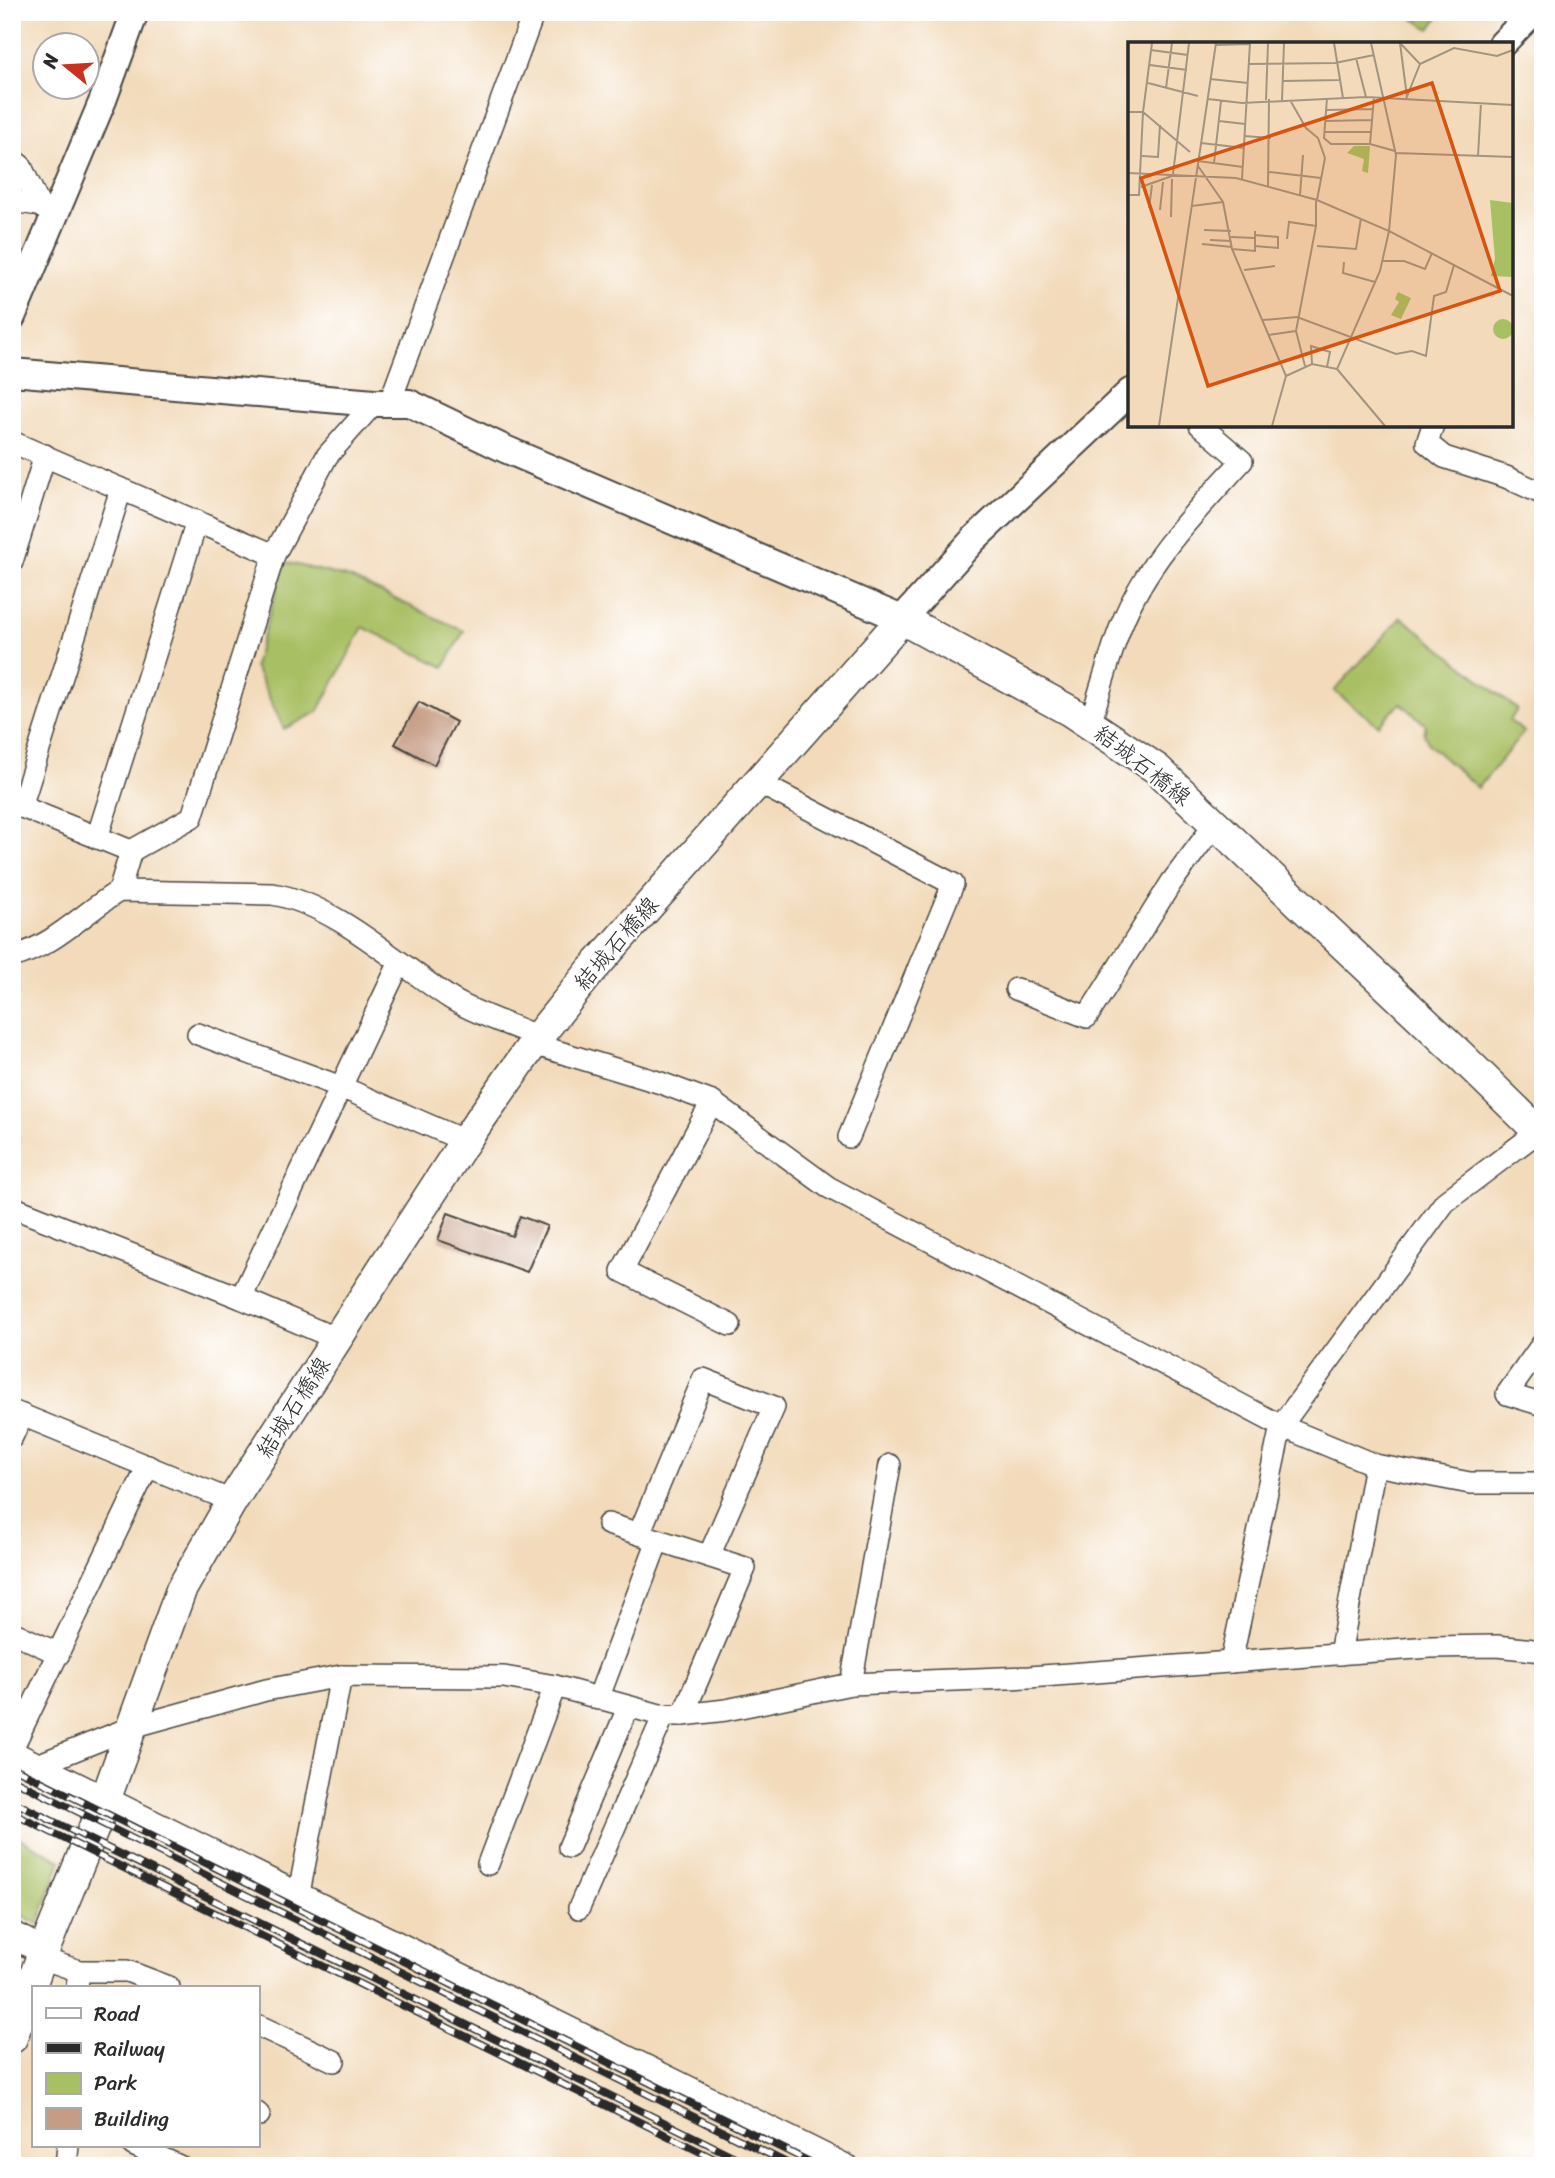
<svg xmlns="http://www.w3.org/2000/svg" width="1555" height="2178" font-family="Sriracha,'Klee One',sans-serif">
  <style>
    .green { fill: #a9bf64; stroke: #6a7548; stroke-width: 2 }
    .building { fill: #c69c84 }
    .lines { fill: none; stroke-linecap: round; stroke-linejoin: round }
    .minor-casing { stroke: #494540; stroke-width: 24 }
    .tertiary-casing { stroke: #494540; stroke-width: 30 }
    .secondary-casing { stroke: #494540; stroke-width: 33 }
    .minor { stroke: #fff; stroke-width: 21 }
    .tertiary { stroke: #fff; stroke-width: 26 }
    .secondary { stroke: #fff; stroke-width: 30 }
    .rail-casing { stroke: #2b2b2b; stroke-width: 8 }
    .rail { stroke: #fff; stroke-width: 5; stroke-dasharray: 16; stroke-linecap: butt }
    .labels { text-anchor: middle; stroke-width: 5; stroke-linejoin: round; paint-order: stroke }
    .street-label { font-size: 23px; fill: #2b2b2b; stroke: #fff }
    .inset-road { fill: none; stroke: #a29481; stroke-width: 2 }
    .view { fill: #d5540f; fill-opacity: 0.15; stroke: #d5540f; stroke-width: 3.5 }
    .inset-edge { fill: none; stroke: #2b2b2b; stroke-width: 3.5 }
  </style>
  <rect width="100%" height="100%" fill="#fff"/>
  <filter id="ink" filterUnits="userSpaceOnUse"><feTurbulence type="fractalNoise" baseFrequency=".0143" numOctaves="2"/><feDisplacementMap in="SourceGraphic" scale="14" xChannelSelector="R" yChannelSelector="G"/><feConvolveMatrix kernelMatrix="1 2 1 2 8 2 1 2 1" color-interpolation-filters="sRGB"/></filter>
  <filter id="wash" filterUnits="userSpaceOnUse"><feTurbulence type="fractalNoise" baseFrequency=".00686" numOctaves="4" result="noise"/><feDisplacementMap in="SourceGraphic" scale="28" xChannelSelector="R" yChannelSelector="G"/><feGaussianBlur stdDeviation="1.57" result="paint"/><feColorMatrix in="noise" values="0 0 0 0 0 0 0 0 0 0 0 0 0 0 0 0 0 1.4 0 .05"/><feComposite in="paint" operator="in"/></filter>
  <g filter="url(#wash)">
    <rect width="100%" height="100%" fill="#f2daba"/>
    <g class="green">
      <polygon points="1403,12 1442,12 1430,29"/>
      <polygon points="285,562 350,578 464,631 444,667 363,627 318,712 284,729 254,666"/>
      <polygon points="1401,617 1517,709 1510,721 1524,732 1478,788 1429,745 1424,734 1426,725 1401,703 1378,725 1334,691"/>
      <polygon points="12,1834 61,1860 38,1924 12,1910"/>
    </g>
    <g id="blocks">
      <g class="building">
        <polygon points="419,702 456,722 434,765 395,744"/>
        <polygon points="448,1213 512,1236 520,1216 547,1226 527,1272 438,1240"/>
      </g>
    </g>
  </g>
  <g filter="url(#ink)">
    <use href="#blocks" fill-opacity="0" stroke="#494540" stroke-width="2"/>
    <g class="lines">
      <defs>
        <g id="minor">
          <polyline points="12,159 21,166 39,205 55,216"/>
          <polyline points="12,201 39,205"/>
          <polyline points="390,402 534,12"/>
          <polyline points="1433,425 1427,443 1444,457 1506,477 1543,494"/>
          <polyline points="12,442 274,555"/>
          <polyline points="12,562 45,455"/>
          <path d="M1090 724C1100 691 1109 657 1121 626 1146 561 1196 511 1242 461L1200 425"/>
          <polyline points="757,782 953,884 849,1137"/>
          <polyline points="12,803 131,851 192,817 274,555 327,456 374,403"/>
          <polyline points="21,807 121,489"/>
          <polyline points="97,838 197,521"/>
          <polyline points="119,891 131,851"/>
          <path d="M12 957C54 946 83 913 119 891L272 894C333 903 398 964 450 998 473 1013 512 1025 538 1037"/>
          <polyline points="1016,989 1087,1017 1171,883 1215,824"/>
          <polyline points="198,1034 341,1087 465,1141"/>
          <polyline points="533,1044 661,1083 712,1102 828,1187 1281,1426 1375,1465 1470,1483 1543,1483"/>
          <polyline points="712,1102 622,1271 730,1325"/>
          <polyline points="12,1207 241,1298 337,1339"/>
          <polyline points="241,1298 400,962"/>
          <polyline points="1543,1343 1507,1394 1543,1405"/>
          <polyline points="12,1411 232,1501"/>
          <polyline points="12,1437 22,1415"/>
          <polyline points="608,1524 745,1568 683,1715"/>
          <polyline points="639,1534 703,1379 774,1407 709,1556"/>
          <polyline points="12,1632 59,1654"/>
          <polyline points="1340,1654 1375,1465"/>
          <polyline points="1231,1662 1281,1426 1445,1202 1543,1128"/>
          <polyline points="851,1684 890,1465"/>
          <polyline points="598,1699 658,1540"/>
          <polyline points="12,1749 148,1466"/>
          <polyline points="12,1751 848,2166"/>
          <polyline points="40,1764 132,1727 266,1690 341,1676 504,1677 555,1686 660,1715 683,1715 726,1710 851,1684 1029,1677 1430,1647 1497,1646 1543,1651"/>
          <polyline points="569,1847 628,1708"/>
          <polyline points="488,1864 555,1686"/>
          <polyline points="299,1893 341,1676"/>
          <polyline points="579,1908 664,1715"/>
          <polyline points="41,1958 79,1971 77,1987"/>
          <polyline points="79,1971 127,1971 169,1987"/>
          <polyline points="257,2025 334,2061"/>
          <polyline points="257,2113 259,2115"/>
          <polyline points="133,2145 179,2166"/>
          <polyline points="66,2166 68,2145"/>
        </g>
        <g id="tertiary">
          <polyline points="1502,44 1533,12"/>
          <polyline points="12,317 103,100 135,12"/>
          <polyline points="12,372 374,403 409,403 505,449 902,619 974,539 1130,392"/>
          <polyline points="12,1935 44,1951"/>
        </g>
        <polyline id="secondary" points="12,2038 41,1958 106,1798 181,1590 232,1501 465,1141 538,1037 591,971 902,619 1070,711 1157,769 1459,1054 1543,1136"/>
      </defs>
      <use href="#minor" class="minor-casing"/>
      <use href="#tertiary" class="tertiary-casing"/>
      <use href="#secondary" class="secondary-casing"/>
      <use href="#minor" class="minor"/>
      <use href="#tertiary" class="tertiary"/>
      <use href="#secondary" class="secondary"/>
      <defs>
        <g id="rail">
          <polyline points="12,1767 818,2166"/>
          <polyline points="12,1779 793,2166"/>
          <polyline points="12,1801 753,2166"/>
          <polyline points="12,1813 729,2166"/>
        </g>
      </defs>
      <use href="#rail" class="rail-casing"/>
      <use href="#rail" class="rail"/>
    </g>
  </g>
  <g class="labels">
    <g class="street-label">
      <text transform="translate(1143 765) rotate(38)" y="8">結城石橋線</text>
      <text transform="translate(616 943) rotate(-49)" y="8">結城石橋線</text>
      <text transform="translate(293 1407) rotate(-57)" y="8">結城石橋線</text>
    </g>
  </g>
  <g transform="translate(1128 42)">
    <rect width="385" height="385" fill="#f2daba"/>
    <path d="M226 104H242L240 131 234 129 236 117 219 111ZM362 158 385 161V235L363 234 367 217ZM270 250 283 256 273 277 263 273 271 260 267 257ZM365 287a10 10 0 1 1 20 0a10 10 0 1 1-20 0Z" fill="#a9bf64"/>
    <path class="inset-road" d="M206 1 215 56M243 1 268 113 261 189 385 254M272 1 279 55M273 2 292 22M87 3 121 2M23 8 60 13M228 16 238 55M121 22 207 21 246 13M292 22 326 6 369 14 385 8M22 23 59 28M82 37 120 41M155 39 211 38M20 41 70 54M38 46 44 1M199 56 196 96 203 102H242L267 109M80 57 114 61 238 55 385 63M278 57 292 22M138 58 140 1M154 58 156 1M162 58 178 86 190 96 197 116 189 158M198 68 245 67M0 70H15L62 110M91 79 117 82M197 79 244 78M196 90H243M116 94 143 96M73 101 116 106M242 102 246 55M268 111 385 115M14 114 30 115 32 83M350 114 353 61M70 119 115 125M86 121 93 59M70 124 95 160 104 207 158 334M141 130 193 136M0 131 108 136 189 158 261 189 252 229 209 327 257 384M45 132 61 1M114 137 122 1M140 144 141 57M13 145 44 134M0 153H11L15 70 24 1M172 153 175 113M64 164 95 160M21 166 24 143M32 168 35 140M43 175 44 137M76 188 103 189M127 193 150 195V206L127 204M103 195 127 196M159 197 161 180 188 184M82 198 103 199M74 202 104 205M189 204 228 207 233 176M104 207 127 209V189M255 219H276L297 227 304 211M216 220 215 231 247 240M116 228 147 224M135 278 169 275 268 312 284 309 298 314 306 254 318 250 326 223M141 293 168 289M184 322 183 304 202 310 199 325M177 324 168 289 188 184V158M158 334 184 322 209 327M31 384 88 1M144 384 158 334"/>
    <path class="view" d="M304 41 372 249 80 344 13 136Z"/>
    <rect width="385" height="385" class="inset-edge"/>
  </g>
  <rect width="1555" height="2178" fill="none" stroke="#fff" stroke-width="42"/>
  <rect x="32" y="1986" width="228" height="161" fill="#ffffff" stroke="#aaaaaa" stroke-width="2"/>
  <rect x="46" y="2008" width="35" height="10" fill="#ffffff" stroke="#aaaaaa" stroke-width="2"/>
  <text x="94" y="2021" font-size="21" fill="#2b2b2b">Road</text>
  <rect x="46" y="2043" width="35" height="10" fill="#2b2b2b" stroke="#aaaaaa" stroke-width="2"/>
  <text x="94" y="2056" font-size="21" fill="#2b2b2b">Railway</text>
  <rect x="46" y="2073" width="35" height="21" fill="#a9bf64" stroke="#aaaaaa" stroke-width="2"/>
  <text x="94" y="2090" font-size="21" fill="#2b2b2b">Park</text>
  <rect x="46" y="2108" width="35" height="21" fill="#c69c84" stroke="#aaaaaa" stroke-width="2"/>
  <text x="94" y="2126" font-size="21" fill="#2b2b2b">Building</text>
  <g transform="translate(66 66) rotate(288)"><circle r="33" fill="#ffffff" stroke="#aaaaaa" stroke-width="2"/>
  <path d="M0-5L12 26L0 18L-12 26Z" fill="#c8321e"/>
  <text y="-10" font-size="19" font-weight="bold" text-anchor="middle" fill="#2b2b2b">N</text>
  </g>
</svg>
